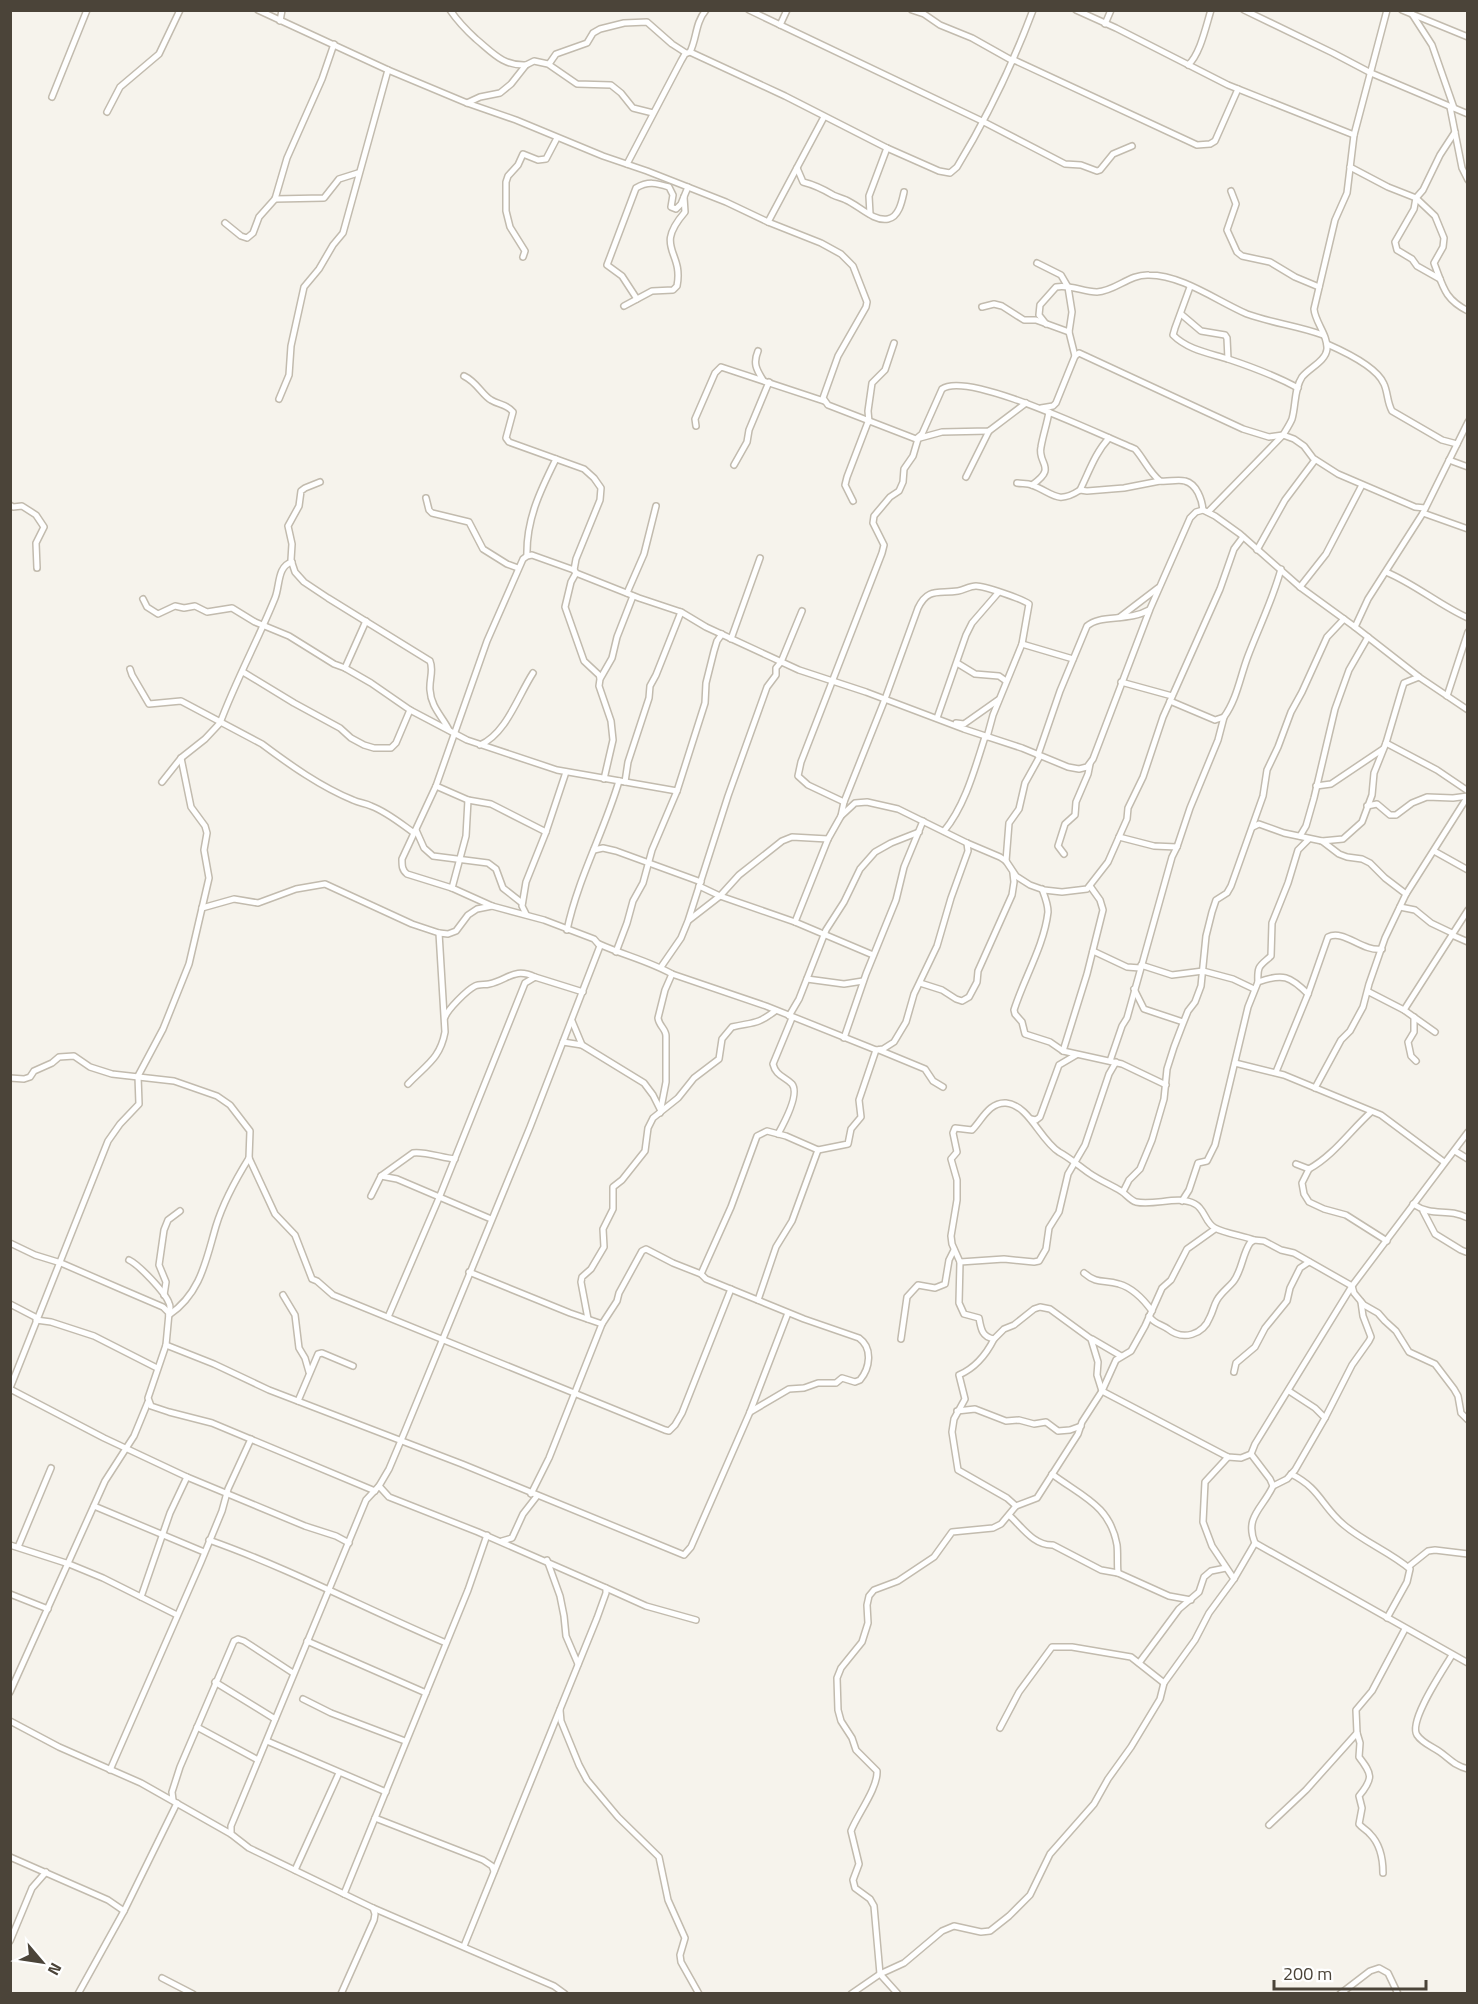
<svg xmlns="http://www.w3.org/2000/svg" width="1478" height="2004" font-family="'Titillium Web',sans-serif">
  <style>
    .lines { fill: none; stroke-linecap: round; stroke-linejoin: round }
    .street-casing { stroke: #c2bbae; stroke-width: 8 }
    .street { stroke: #fff; stroke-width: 5 }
  </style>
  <rect width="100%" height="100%" fill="#f6f3ec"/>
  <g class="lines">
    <defs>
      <g id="street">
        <path d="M258 10 388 70 467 103 516 120 603 156 647 171 726 202 768 222 821 243 841 254 853 266 867 302 866 307 838 356 823 398 828 405 916 439 922 434 942 389C968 370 1102 436 1135 449 1144 459 1149 472 1160 481 1168 482 1178 479 1185 481 1197 484 1202 500 1203 510"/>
        <path d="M450 10C459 23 465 29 476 39 493 53 503 66 526 65"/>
        <polyline points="749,10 984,122 1065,164 1081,165 1097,171 1100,170 1113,154 1132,146"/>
        <polyline points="912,10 924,14 940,25 972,38 1013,61"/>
        <polyline points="1076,10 1116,28 1228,85 1354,135"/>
        <polyline points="1244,10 1333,53 1371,73 1468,114"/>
        <polyline points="1402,10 1468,37"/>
        <polyline points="1412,14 1432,45 1454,108"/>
        <polyline points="280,21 282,10"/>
        <polyline points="1105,24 1111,10"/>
        <polyline points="780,25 787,10"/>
        <path d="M690 52C697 38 695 23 706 10"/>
        <polyline points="1014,60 1197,145 1210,144 1215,141 1238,89"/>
        <polyline points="549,64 556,54 587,43 593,33 600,29 624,23 647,22 672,44 686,53"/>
        <path d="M1188 65C1200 55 1206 26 1211 10"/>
        <polyline points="52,97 87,10"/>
        <polyline points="467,103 480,97 500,93 511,84 526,65 534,61 548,64 577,84 611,85 621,93 633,108 653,113"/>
        <polyline points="1450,107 1462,168 1468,180"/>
        <polyline points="107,112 120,87 159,54 180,10"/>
        <path d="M627 164 681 61 685 54 690 52 785 96 887 148 939 171 950 173 957 167C988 116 1012 66 1033 10"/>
        <path d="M1350 167 1388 187 1416 198 1435 216 1444 238 1443 247 1434 263C1443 286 1444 299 1468 311"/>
        <path d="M797 168 803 182C815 185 823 189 833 195 837 197 842 198 846 200 858 205 874 222 888 219 899 217 902 201 904 192"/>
        <polyline points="1231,191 1236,204 1227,230 1237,252 1242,256 1270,262 1295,277 1319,287"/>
        <polyline points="275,199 324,198 339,179 358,173"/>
        <polyline points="870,214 869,196 887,148"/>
        <polyline points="768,222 824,117"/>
        <polyline points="225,223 241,236 247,238 253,233 259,217 275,199 287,158 322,79 334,44"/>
        <polyline points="523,257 525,251 510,227 506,211 506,182 508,176 518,165 523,154 538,160 546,159 557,138"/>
        <polyline points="1037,263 1061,275 1068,287 1072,312 1069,332 1075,356"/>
        <polyline points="1440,279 1417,266 1412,259 1397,250 1395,242 1414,209 1416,198 1423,190 1440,155 1455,132"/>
        <path d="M1190 287 1175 328 1173 335C1188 350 1209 353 1228 359 1252 367 1276 376 1298 388"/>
        <path d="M637 299 622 276 607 265 636 188C648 181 656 183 669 187L673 195 671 207 676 209 681 204 688 187"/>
        <path d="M624 306 652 291 673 290 677 286C684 250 653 249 685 212L684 197"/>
        <polyline points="982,307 994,304 1002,306 1024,320 1036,320 1069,332"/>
        <polyline points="1181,314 1201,331 1225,335 1227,338 1228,359"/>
        <path d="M1046 324 1039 315 1040 305 1056 287C1070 284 1083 292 1097 292 1116 291 1129 274 1149 275 1182 275 1217 301 1247 314 1272 323 1299 326 1323 335"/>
        <path d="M1327 344C1343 351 1377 367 1384 384 1388 393 1387 402 1392 411L1442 440 1457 444"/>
        <path d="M758 351C753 363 756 369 763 380"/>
        <path d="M464 376C477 382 482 395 491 400 499 405 507 404 513 412L506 438 509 442 584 469 594 478 601 488 600 500 576 559 574 570"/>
        <polyline points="279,399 289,375 291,346 304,287 319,269 333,245 343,233 388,70"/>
        <polyline points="1041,408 1053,406 1056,403 1075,356 1079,353 1243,429 1269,437 1283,435 1294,439 1304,446 1313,458 1338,474 1415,507 1425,508"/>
        <polyline points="869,422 868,411 872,383 885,370 894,343"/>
        <polyline points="696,426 695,419 715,373 721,367 824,401"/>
        <polyline points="920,438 942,432 989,431 1026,403"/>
        <polyline points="1449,460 1468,467"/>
        <polyline points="734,465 747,442 749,430 769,382"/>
        <polyline points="966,477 989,431"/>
        <path d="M320 482 305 488 301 491 299 506 288 526 292 544 291 560 295 572 304 582 328 598 430 661C434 670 429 680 430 690 431 707 442 716 449 730"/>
        <path d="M1017 483C1022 484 1027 483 1032 485 1053 493 1057 505 1080 490L1087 491 1124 488 1160 481"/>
        <path d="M1032 485C1058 467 1037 464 1041 447 1043 435 1047 424 1049 412"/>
        <path d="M1080 490C1089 472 1095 453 1109 438"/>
        <polyline points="426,498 429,510 432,513 469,522 483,549 507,564 518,568"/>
        <polyline points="853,501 845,485 847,477 868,422"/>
        <polyline points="10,505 13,507 22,506 36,515 44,527 36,543 37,568"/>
        <path d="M1208 512 1283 435C1286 430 1290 424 1292 419 1296 405 1294 389 1302 377 1309 368 1326 361 1327 349 1328 335 1315 322 1314 309L1335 220 1347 193 1354 135 1387 10"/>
        <polyline points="1423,513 1468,529"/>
        <polyline points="1257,550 1285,500 1315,460"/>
        <path d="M527 556C526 520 540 491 556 459"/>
        <path d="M1386 572C1415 584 1439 605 1468 618"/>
        <polyline points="576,573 571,582 565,607 584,661 599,675 600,678"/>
        <polyline points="1300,587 1326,554 1362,485"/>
        <polyline points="627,593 644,554 656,506"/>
        <polyline points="143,599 147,607 158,614 175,606 184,608 195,606 207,612 232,608 255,622 289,636 334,664 345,668 371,683 410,710 467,740 557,770 677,791"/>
        <polyline points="1120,617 1158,588"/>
        <polyline points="1355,627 1368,599 1423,513 1468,422"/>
        <polyline points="731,639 760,558"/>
        <polyline points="1022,644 1073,659"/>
        <polyline points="957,663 975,674 999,676 1006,681"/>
        <polyline points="345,668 366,621"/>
        <path d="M130 669 132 675 149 704 181 701 262 744C290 765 321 787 353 800 359 803 365 803 371 806 387 812 400 823 414 833"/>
        <polyline points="243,672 294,703 340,728 351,738 364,745 374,748 391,748 396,743 410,710"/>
        <polyline points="1121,682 1172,696"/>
        <polyline points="1447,696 1468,632"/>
        <path d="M1170 701 1215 720 1224 717C1237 699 1240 677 1248 656 1259 627 1273 599 1281 569"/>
        <polyline points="937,718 966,635 972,623 998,593"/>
        <polyline points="956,723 964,724 998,700"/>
        <polyline points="1386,743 1437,770 1468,791"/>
        <path d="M480 745C506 734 518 696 533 673"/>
        <path d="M1038 755 1060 691 1087 626C1100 614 1128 622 1149 610"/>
        <polyline points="604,779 613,740 611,721 599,686 600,679 612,658 617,637 633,596"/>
        <path d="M162 782 181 758 205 739 220 723C236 680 258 640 275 598 280 586 277 566 292 562"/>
        <polyline points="625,782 628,762 649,698 650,686 656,675 681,612"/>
        <polyline points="436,786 468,800 491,804 546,832"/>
        <polyline points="1316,786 1331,784 1383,749"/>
        <polyline points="844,802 808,785 798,776 801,762 882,553 884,545 873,523 874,516 890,497 899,491 903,482 904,469 913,456 918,439"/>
        <polyline points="1367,806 1377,804 1390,815 1396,815 1412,803 1427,797 1453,798 1468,796"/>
        <path d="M841 816 844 802 885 699 918 608C928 587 939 594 958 591 964 590 970 586 976 586 984 586 1023 599 1029 604L1022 644 993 715 987 737"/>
        <polyline points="1253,827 1259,824 1284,833 1322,841 1339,854 1347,857 1362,859 1370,863 1385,878 1406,894"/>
        <polyline points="416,830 424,848 433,856 488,863 496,869 503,888 522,903"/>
        <path d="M944 831C965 806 975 768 985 737"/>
        <polyline points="1300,836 1306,826 1314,798 1335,709 1349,670 1368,637"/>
        <polyline points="1119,837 1154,846 1177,847 1190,808 1218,740 1224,717"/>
        <polyline points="1322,841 1343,839 1362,822 1372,795 1374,773 1386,743 1402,689 1404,683 1419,677"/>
        <polyline points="594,850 603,848 616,851 701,882"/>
        <polyline points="1434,851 1468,870"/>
        <polyline points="1064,854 1058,846 1065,824 1075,815 1076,802 1088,774 1090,764"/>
        <polyline points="1006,861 1009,823 1019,809 1025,783 1040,756"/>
        <polyline points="699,886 720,896 795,922 873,955"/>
        <polyline points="452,888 466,836 468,800"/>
        <path d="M1042 889C1045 897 1048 904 1048 912 1044 946 1024 978 1014 1010L1015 1014 1022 1022 1025 1034 1050 1042 1063 1051 1122 1064 1166 1085"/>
        <polyline points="1400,907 1415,910 1431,923 1452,933"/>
        <polyline points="202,908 234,899 258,903 296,889 325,884 412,924 439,933 448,934 456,931 468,915 477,909 492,906"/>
        <polyline points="526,914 522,906 526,882 546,832 566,772"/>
        <polyline points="689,920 720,896 739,875 782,841 792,837 828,839"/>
        <polyline points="795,922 828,839 841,816 855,803 867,802 898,809 967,843 1000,857 1006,861 1016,876 1030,885 1044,890 1062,892 1087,889 1108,862 1119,837 1127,819 1128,808 1143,777 1163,717 1220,589 1234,549 1243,537"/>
        <path d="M567 930C578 878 604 832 619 781"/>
        <polyline points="1452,935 1468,942"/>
        <path d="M599 944C623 955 649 961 672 974L766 1006 876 1050 883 1049 894 1042 906 1022 914 994 937 946 951 898 968 851 967 843"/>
        <polyline points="1093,951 1127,967 1140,968"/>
        <polyline points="616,952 627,923 633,901 643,883 652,850 677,791 705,703 706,683 714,651 717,641 722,634"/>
        <polyline points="1141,965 1172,975 1203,971 1233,979 1254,989"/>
        <polyline points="661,967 681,938 688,921 728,796 767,687 776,675 776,668 781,662 802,611"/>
        <polyline points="807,979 844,984 863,981"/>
        <path d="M1258 982C1257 965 1260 966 1271 956L1272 923 1288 883 1298 850 1309 839"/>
        <polyline points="920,983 942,990 956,999 962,1001 969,997 977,982 978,971 1012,895 1014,882 1013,873"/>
        <polyline points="1134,989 1144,1009 1183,1022"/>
        <polyline points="1369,992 1404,1010 1435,1032"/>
        <polyline points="1404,1010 1468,910"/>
        <polyline points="789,1016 799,999 826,930 844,902 860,869 875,852 891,843 919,832"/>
        <path d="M445 1017C448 1009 467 990 475 986 479 984 485 985 489 984 508 980 514 967 535 977"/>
        <polyline points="1414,1017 1414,1032 1408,1042 1411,1056 1416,1061"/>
        <polyline points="572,1021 582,1045"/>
        <polyline points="844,1038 866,974 896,900 904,867 923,821"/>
        <polyline points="563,1042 582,1045 644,1083 653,1095 660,1109"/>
        <polyline points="879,1050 925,1069 933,1081 943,1087"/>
        <polyline points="1063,1051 1087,974 1103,910 1100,900 1090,886"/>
        <polyline points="1110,1061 1122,1026 1127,1018 1172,857 1177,847"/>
        <polyline points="1235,1063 1284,1075 1381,1115 1444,1162"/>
        <path d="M1276 1072 1308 994 1328 937C1344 929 1362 952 1382 949"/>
        <polyline points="10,1078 24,1079 30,1077 34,1071 52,1063 59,1057 74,1056 90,1067 112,1074 174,1081 217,1096 230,1105 250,1131 249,1158 275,1214 295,1235 312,1279 317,1281 333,1295 665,1430 669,1431 675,1425 682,1413 731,1289"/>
        <path d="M408 1084C426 1065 440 1059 445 1032L439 933"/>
        <polyline points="1315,1088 1341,1040 1350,1031 1363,1007 1369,984 1385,938 1406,894 1468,796"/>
        <path d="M660 1113 666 1082V1036C666 1029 659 1026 658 1018L665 990 672 974"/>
        <polyline points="1031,1119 1036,1120 1040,1117 1059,1065 1076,1055"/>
        <path d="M1468 1132 1352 1286 1255 1444 1251 1454 1270 1479 1273 1486C1263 1508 1244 1517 1255 1543L1468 1663"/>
        <path d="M778 1134C783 1125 800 1094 792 1084 784 1076 776 1076 773 1064L792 1018"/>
        <polyline points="1455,1151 1468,1159"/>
        <path d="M1296 1164 1309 1169C1334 1155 1350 1131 1371 1112"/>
        <polyline points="1309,1169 1302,1183 1304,1194 1309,1202 1324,1209 1346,1215 1387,1241"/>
        <polyline points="381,1176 397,1179 491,1219"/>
        <polyline points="1123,1192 1129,1180 1140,1169 1152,1140 1164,1099 1167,1069 1174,1047 1182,1026 1188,1011 1195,1002 1201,986 1206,936 1212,912 1216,900 1227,893 1231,886 1263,796 1267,770 1278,747 1291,712 1302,692 1327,637 1344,619"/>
        <path d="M371 1196 381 1176 413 1153C423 1151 443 1158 455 1159"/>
        <path d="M1182 1201 1189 1190 1198 1163 1207 1161 1215 1145 1248 1007 1258 982C1283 973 1290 976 1308 994"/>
        <path d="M1413 1204C1434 1218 1446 1207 1468 1218"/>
        <polyline points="1423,1211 1435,1234 1461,1250 1466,1252 1468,1251"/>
        <polyline points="10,1243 35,1255 61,1263 121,1289 163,1307 169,1313 166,1345 148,1398 151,1406 169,1412 212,1423 375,1491"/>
        <path d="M129 1260C139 1265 165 1292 169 1303 171 1307 170 1309 169 1313"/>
        <polyline points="960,1262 1004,1259 1034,1262 1039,1261 1046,1249 1049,1228 1059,1212 1068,1174 1085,1145 1109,1074 1116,1062"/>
        <polyline points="469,1272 570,1313 602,1324 549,1458 531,1494"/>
        <path d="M1084 1273C1098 1285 1104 1279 1119 1284 1133 1288 1144 1300 1152 1311"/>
        <polyline points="164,1295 166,1282 159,1265 164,1230 168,1220 180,1211"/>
        <polyline points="283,1295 295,1315 299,1348 305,1358 309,1372"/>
        <polyline points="758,1300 776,1247 792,1221 818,1150"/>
        <polyline points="10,1304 37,1318"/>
        <path d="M169 1315C201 1293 206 1260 216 1226 223 1203 236 1179 249 1158"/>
        <path d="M1149 1316C1154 1324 1161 1324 1168 1329 1183 1341 1203 1335 1210 1317 1213 1311 1214 1305 1217 1300 1221 1293 1228 1288 1233 1282 1242 1271 1242 1255 1250 1243L1254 1240 1264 1241 1281 1250 1294 1253 1352 1286 1354 1293 1364 1305 1378 1313 1385 1321 1396 1331 1409 1352 1435 1364 1454 1389 1458 1396 1461 1413 1468 1420"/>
        <polyline points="388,1317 439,1198 525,983 535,977 583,992"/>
        <path d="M588 1319 581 1282 582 1277 591 1269 604 1247 603 1229 613 1209V1187L622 1180 645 1151 648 1128 653 1118 678 1098 694 1078 719 1059 722 1039 732 1027C753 1022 757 1025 775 1011"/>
        <polyline points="36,1320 51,1322 94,1336 157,1368"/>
        <polyline points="602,1324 617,1301 619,1293 642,1251 646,1249 673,1263 701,1274"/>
        <polyline points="901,1339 907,1297 918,1285 935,1288 945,1284 949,1260 954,1250"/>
        <path d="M994 1339C986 1355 975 1368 959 1375L965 1399 954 1419 952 1432 958 1470 1007 1498 1016 1506"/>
        <polyline points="1092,1339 1121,1356"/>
        <polyline points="166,1345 214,1364 269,1390 462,1464 684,1555 691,1547 750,1412 788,1313"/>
        <polyline points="1234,1372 1236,1363 1255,1347 1265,1328 1287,1301 1290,1288 1300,1268 1309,1262"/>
        <polyline points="10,1388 108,1141 120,1124 139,1104 138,1076 163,1029 189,964 209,878 204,850 207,833 205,826 191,807 181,758"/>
        <polyline points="10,1389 104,1438 187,1477 305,1526 336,1536 349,1543"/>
        <polyline points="1289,1391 1315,1408 1325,1418"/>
        <polyline points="298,1401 318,1354 322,1353 353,1366"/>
        <polyline points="957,1411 975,1409 1006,1421 1019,1420 1034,1424 1046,1422 1058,1431 1070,1430 1081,1426"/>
        <path d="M750 1412 789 1389 804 1388 818 1383H836L842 1378 855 1382 860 1380C870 1368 873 1348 859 1338L804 1319 706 1279 701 1274 731 1207 757 1136 767 1131 786 1136 818 1150 848 1144 851 1129 861 1117 859 1100 876 1050"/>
        <path d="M1251 1454 1241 1458 1228 1457 1102 1391 1097 1375 1098 1362 1091 1339 1050 1309 1040 1307 1034 1309 1014 1325 1004 1329 994 1339C982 1337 981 1329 979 1318L964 1314 959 1303 960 1262 952 1244 951 1236 957 1200V1180L951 1159 957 1152 953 1133 955 1128 972 1130C982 1120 989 1102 1006 1103 1029 1105 1040 1140 1059 1152 1070 1158 1079 1166 1089 1173 1099 1180 1111 1185 1121 1191 1127 1195 1130 1200 1136 1202 1155 1206 1178 1195 1195 1204 1205 1209 1205 1223 1215 1228 1224 1233 1243 1236 1254 1240"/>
        <polyline points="1228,1457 1205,1482 1203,1522 1212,1546 1234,1579"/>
        <path d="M1052 1474C1081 1496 1110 1505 1117 1545 1118 1553 1117 1564 1118 1573"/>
        <path d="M1291 1474C1320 1488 1322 1507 1344 1525 1364 1542 1390 1552 1410 1569L1407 1582 1387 1618"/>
        <polyline points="379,1486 389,1497 478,1532 606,1588 606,1593 597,1618 464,1946"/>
        <polyline points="1273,1486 1287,1479 1295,1470 1325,1418 1352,1365 1369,1341 1371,1337 1363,1316 1361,1302"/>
        <polyline points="94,1506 204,1552"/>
        <path d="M1010 1516C1022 1527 1034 1546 1053 1545L1101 1570 1118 1573 1169 1596 1191 1600"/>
        <path d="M209 1540C291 1569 366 1609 446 1643"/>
        <polyline points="502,1541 512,1538 523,1514 537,1496"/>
        <polyline points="10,1545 69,1564 103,1578 177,1615"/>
        <polyline points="18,1547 51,1468"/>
        <polyline points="547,1560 560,1596 564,1616 566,1636 578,1664"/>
        <polyline points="1408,1567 1428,1551 1435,1550 1468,1554"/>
        <polyline points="606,1588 646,1606 696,1620"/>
        <polyline points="10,1594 48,1609"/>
        <polyline points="141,1597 170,1513 187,1477"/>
        <polyline points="307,1641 426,1693"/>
        <path d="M1452 1655C1444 1669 1408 1721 1417 1735 1422 1743 1433 1747 1440 1752 1450 1759 1455 1766 1468 1769"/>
        <polyline points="1139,1663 1179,1609 1199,1592 1204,1577 1211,1571 1226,1568"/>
        <polyline points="215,1682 275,1719"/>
        <polyline points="10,1692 105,1481 134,1436 148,1402"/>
        <polyline points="303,1699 331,1713 405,1741"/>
        <polyline points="560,1710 561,1721 579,1765 587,1780 618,1817 659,1857 668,1900 685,1938 680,1955 681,1962 699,1994"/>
        <polyline points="10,1721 59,1747 141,1783 231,1834"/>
        <polyline points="197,1727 258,1760"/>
        <polyline points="1000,1728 1019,1692 1052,1647 1072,1647 1131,1657 1164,1683"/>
        <path d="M1357 1733 1360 1743 1359 1757C1372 1774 1374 1778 1359 1796L1362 1808 1359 1824C1362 1828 1367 1830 1370 1834 1380 1844 1383 1860 1383 1873"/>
        <polyline points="267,1741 386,1792"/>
        <polyline points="110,1770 201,1562 222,1511 228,1489 251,1439"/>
        <polyline points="173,1800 172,1792 180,1767 234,1641 238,1639 244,1641 293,1673"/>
        <polyline points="375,1818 483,1860 492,1866 494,1871"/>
        <polyline points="1269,1825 1306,1790 1357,1733 1356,1710 1372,1691 1405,1629"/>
        <polyline points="10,1857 108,1900 124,1911"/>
        <polyline points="295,1870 339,1773"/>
        <polyline points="344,1894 468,1590 487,1535"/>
        <polyline points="373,1908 554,1986 565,1994"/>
        <polyline points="10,1941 32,1888 46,1872"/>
        <polyline points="162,1978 193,1994"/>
        <polyline points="78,1994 124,1911 177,1803"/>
        <path d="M341 1994 374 1920 375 1914 373 1908 249 1848 231 1834V1826L366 1500 379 1486 389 1469 405 1431 530 1127 600 946 594 939 544 920 492 906 452 888 407 874C402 870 402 866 402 859L436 786 487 641 523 559 527 556 532 555 574 570 576 573 639 598 681 612 706 627 799 670 866 692 964 729 1022 748 1068 767 1079 769 1087 767 1093 759 1150 609 1190 518 1196 512 1203 510 1215 516 1240 534 1300 587 1355 627 1419 677 1468 710"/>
        <polyline points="851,1994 880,1974 904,1963 942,1931 954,1926 981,1932 990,1931 1009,1916 1030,1895 1050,1854 1094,1804 1108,1779 1131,1747 1160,1699 1164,1683 1195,1640 1209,1613 1234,1579 1255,1543"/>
        <path d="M898 1994 880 1974 874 1906 870 1899 855 1888 853 1880 859 1864 851 1831C857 1815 878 1788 877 1771L856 1750 852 1738 841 1721 838 1710 837 1678 841 1668 862 1642 868 1623 867 1605 869 1596 874 1590 898 1581 934 1557 952 1532 993 1528 1001 1524 1016 1506 1037 1498 1078 1434 1082 1422 1102 1391 1116 1360 1131 1351 1145 1326 1162 1288 1171 1280 1187 1249 1215 1229"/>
        <polyline points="1340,1994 1370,1971 1379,1968 1388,1973 1398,1994"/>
      </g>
    </defs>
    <use href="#street" class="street-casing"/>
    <use href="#street" class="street"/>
  </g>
  <rect width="1478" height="2004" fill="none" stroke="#4b4439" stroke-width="24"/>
  <g transform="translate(42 1962) rotate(119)" stroke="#ffffff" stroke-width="4.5" paint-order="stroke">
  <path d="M0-4.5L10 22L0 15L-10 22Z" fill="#4b4439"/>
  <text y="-9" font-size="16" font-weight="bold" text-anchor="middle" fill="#4b4439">N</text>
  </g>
  <path d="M1274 1980v9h152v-9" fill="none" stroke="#4b4439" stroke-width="3"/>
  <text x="1283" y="1980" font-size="18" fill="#4b4439" stroke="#ffffff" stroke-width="4.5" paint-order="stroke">200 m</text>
</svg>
